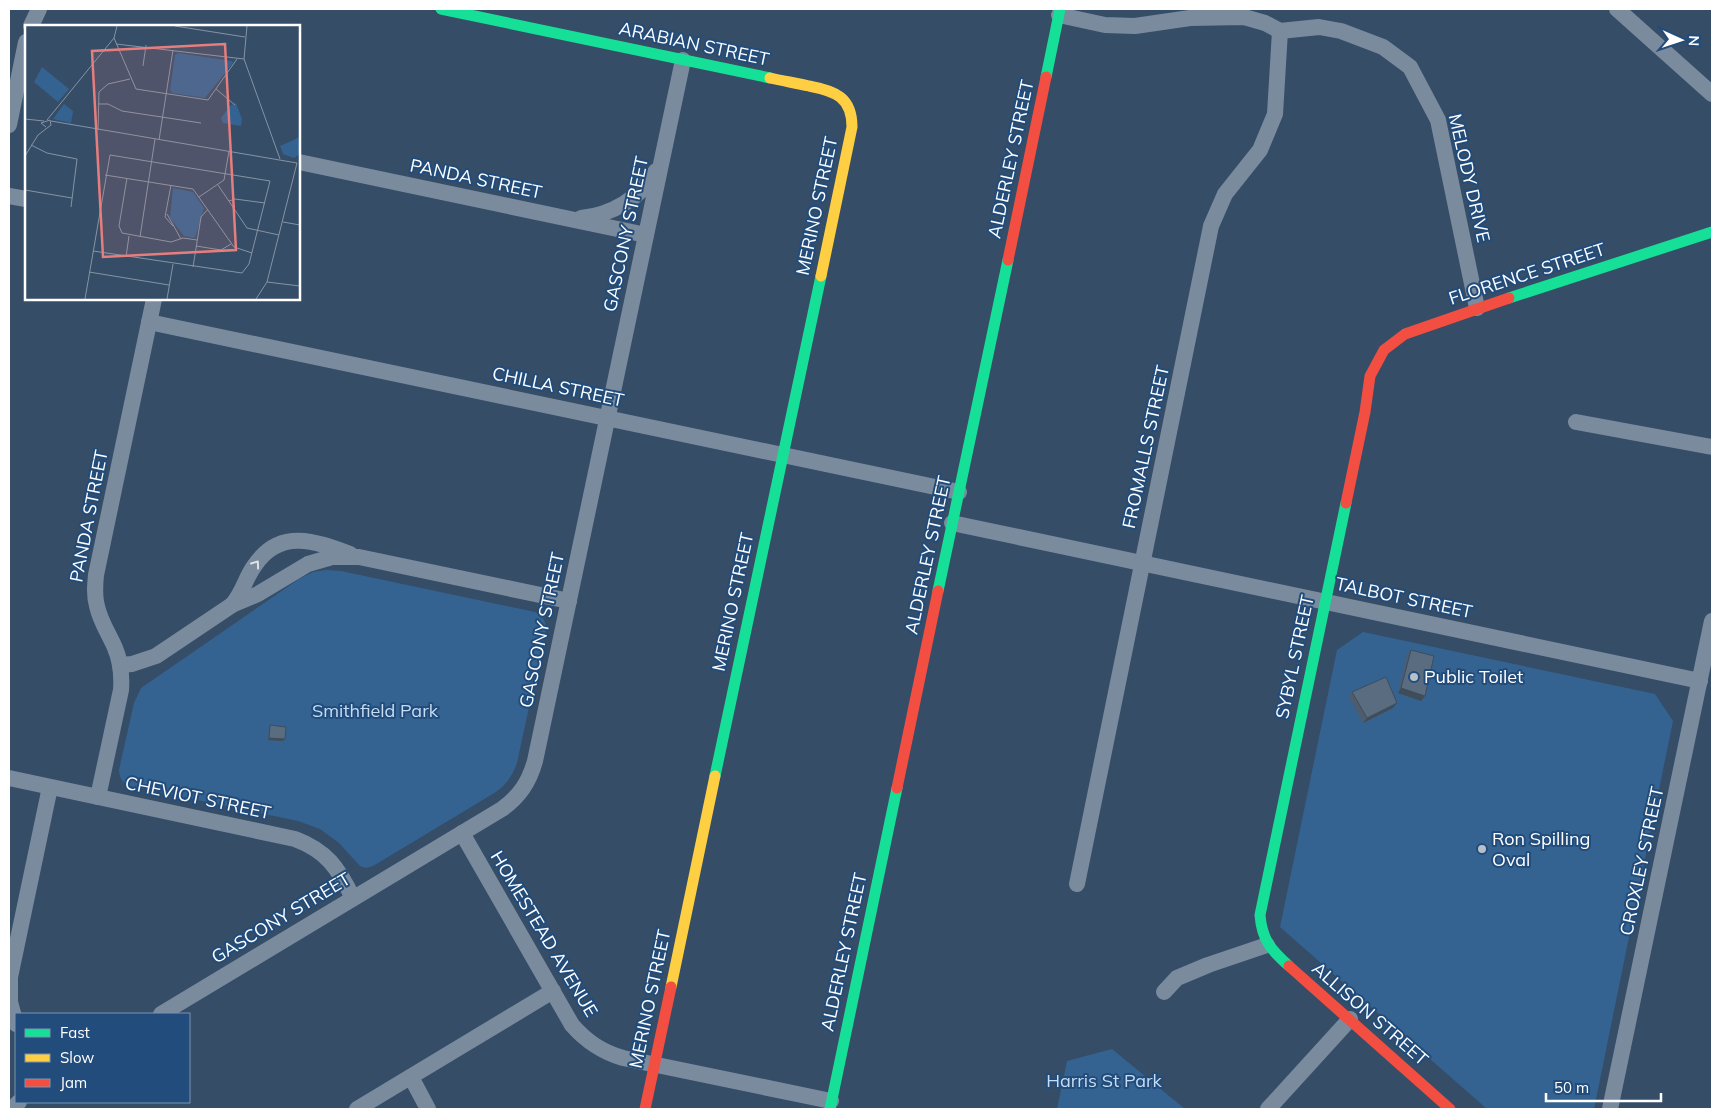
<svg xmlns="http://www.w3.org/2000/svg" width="1721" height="1118" font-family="Mulish,sans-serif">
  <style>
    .green { fill: #346392 }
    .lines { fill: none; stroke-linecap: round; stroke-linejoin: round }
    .street { stroke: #7a8b9e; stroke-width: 16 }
    .fast { stroke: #16e098; stroke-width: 11 }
    .slow { stroke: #ffcf43; stroke-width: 11 }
    .jam { stroke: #f24e42; stroke-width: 11 }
    .wall { fill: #4d5d6e }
    .shaded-wall { fill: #3f4c5a }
    .building { fill: #5a6c80; stroke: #3f4c5a }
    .oneway { stroke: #dee2e7 }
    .poi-dot { fill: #b8c1ca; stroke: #214c7b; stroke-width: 2 }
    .labels { text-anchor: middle; stroke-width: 4; stroke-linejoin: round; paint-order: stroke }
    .street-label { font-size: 18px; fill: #fff; stroke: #214c7b }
    .poi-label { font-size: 18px; fill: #fff; stroke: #214c7b; text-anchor: start }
    .park-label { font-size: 18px; fill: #c6ddf4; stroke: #214c7b }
    .inset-road { fill: none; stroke: #8694a4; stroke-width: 1 }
    .view { fill: #e67e7e; fill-opacity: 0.15; stroke: #e67e7e; stroke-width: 2.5 }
    .inset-edge { fill: none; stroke: #fff; stroke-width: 2.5 }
  </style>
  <rect width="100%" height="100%" fill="#354d67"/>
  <g class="green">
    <path d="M326 570 341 571 535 612C542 616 545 619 546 628L517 763C512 776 507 784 496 792L373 866 366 868 360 866 339 843 320 829 298 821 130 786C122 783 120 779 119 770L134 703 141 688 299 579 313 572Z"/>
    <polygon points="1363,632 1655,694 1673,721 1594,1109 1487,1109 1280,927 1337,650"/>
    <polygon points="1112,1049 1185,1109 1057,1109 1067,1061"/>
  </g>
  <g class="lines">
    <g class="street">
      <polyline points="1617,9 1712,94"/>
      <polyline points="1059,15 1105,25 1135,26 1190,18 1244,17 1265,23 1280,31 1319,27 1341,31 1383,47 1410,67 1438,120 1477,308"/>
      <polyline points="31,26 39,9"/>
      <polyline points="9,125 26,42"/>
      <polyline points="299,162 646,235"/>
      <polyline points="9,196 26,199"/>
      <path d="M581 218C611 215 641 198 656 171"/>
      <polyline points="149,322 959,492"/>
      <polyline points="1576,422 1712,447"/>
      <polyline points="952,523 1700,681"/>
      <path d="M232 605C244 591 245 578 255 565 280 528 315 541 350 554"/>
      <polyline points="120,665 132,664 156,656 232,605 258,594 308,564 332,557 359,557 569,601"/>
      <path d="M9 778 295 839C327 851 338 868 353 898"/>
      <path d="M98 797 121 690C122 676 121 662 115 648 109 634 100 621 97 606 94 595 95 585 96 575L154 299"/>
      <path d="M462 833 572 1025C587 1042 602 1052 623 1058L831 1101"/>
      <polyline points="1077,884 1211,226 1225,194 1260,150 1275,114 1280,31"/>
      <polyline points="1164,992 1177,978 1208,965 1267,945"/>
      <path d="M161 1014 502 809C520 796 529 782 535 761L683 60"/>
      <polyline points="16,1024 10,1002 10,977 50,787"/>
      <polyline points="411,1077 428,1109"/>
      <polyline points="12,1109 19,1102"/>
      <polyline points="357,1109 553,991"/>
      <polyline points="1268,1109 1350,1019"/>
      <polyline points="1610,1109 1712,621"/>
    </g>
    <g class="fast">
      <polyline points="441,9 770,78"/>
      <polyline points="1046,77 1060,9"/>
      <polyline points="1509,298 1712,232"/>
      <polyline points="938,591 1008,260"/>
      <polyline points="715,776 821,276"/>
      <path d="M1289 966C1271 950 1262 940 1260 915L1346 503"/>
      <polyline points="830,1109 897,788"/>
    </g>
    <g class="slow">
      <path d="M770 78C783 81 796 83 809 86 835 91 852 97 852 127L821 276"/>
      <polyline points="671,987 715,776"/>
    </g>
    <g class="jam">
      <polyline points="1008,260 1046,77"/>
      <polyline points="1346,503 1365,412 1370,376 1384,350 1405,334 1509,298"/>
      <polyline points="897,788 938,591"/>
      <polyline points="1289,966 1450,1109"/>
      <polyline points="645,1109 671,987"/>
    </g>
  </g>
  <g class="wall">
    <polygon points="1411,650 1421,701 1398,693 1407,655"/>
    <polygon points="1352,692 1393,708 1363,723 1349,697"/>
    <polygon points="270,725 283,741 268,740 269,728"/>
  </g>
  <g class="shaded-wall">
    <polygon points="1401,688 1425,696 1421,701 1398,693"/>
    <polygon points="1397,703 1393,708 1363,723 1367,718"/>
    <polygon points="269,738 285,739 283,741 268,740"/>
  </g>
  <g class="building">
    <polygon points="1411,650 1434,656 1425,696 1401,688"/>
    <polygon points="1386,677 1397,703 1367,718 1352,692"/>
    <polygon points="270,725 286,727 285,739 269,738"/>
  </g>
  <defs><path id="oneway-chevron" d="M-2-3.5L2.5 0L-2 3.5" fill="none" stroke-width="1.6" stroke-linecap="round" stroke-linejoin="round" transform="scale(1.25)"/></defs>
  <use class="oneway" href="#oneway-chevron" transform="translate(256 564) rotate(-54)"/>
  <g class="poi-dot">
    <circle cx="1414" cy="677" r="5"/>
    <circle cx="1482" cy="849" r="5"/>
  </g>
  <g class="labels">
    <g class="street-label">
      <text transform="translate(694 44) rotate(12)" y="6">ARABIAN STREET</text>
      <text transform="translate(1011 159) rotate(-78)" y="6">ALDERLEY STREET</text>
      <text transform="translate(1469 178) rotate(77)" y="6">MELODY DRIVE</text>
      <text transform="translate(476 179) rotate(12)" y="6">PANDA STREET</text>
      <text transform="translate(817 206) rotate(-78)" y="6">MERINO STREET</text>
      <text transform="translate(626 234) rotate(-78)" y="6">GASCONY STREET</text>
      <text transform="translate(1527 274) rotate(-18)" y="6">FLORENCE STREET</text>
      <text transform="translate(558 387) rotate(12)" y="6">CHILLA STREET</text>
      <text transform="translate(1146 447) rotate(-78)" y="6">FROMALLS STREET</text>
      <text transform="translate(89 516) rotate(-79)" y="6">PANDA STREET</text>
      <text transform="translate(928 555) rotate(-78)" y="6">ALDERLEY STREET</text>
      <text transform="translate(1404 598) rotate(12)" y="6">TALBOT STREET</text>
      <text transform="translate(733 602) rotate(-78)" y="6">MERINO STREET</text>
      <text transform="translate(542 630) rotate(-78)" y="6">GASCONY STREET</text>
      <text transform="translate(1295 657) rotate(-78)" y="6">SYBYL STREET</text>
      <text transform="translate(198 798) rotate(12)" y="6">CHEVIOT STREET</text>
      <text transform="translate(1642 861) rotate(-78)" y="6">CROXLEY STREET</text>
      <text transform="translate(281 918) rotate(-31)" y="6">GASCONY STREET</text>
      <text transform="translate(544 934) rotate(59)" y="6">HOMESTEAD AVENUE</text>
      <text transform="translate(844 952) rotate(-78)" y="6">ALDERLEY STREET</text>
      <text transform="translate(650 999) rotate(-78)" y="6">MERINO STREET</text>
      <text transform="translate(1370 1014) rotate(41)" y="6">ALLISON STREET</text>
    </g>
    <g class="poi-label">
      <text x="1424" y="683">Public Toilet</text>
      <text x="1492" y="845">Ron Spilling<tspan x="1492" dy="21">Oval</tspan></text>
    </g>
    <g class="park-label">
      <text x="375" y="717">Smithfield Park</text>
      <text x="1104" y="1087">Harris St Park</text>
    </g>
  </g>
  <g transform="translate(25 25)">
    <rect width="275" height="275" fill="#354d67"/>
    <path d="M153 28 207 36 208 38 180 73 147 68 145 65 150 30ZM17 42 44 64 33 77 9 57ZM211 78 217 94 216 101 198 98 196 93 206 80ZM39 79 48 86 46 98 28 94ZM275 112V129L269 133 258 129 255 121ZM148 163 168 167 179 183 170 213 159 211 145 193Z" fill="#346392"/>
    <path class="inset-road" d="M150 1 220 12M222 1 219 34 255 134M89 13 111 64 183 75M91 19 219 34M118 41 121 20M191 64 210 80M183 75 212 34M73 79H83L97 86 176 98M0 94 19 96M22 95 89 13 92 1M26 96 272 138M73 105 74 67 83 59 105 54M13 110 26 100 25 95 16 98 21 102M134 115 148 25M6 120 22 128 52 134 46 182M0 131 13 110M80 150 168 164 209 222 227 228M102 153 94 201 97 208 146 217 158 213 172 215M146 160 140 192 148 201M193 160 222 203 254 210M0 165 47 173M174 172 199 155 204 126M204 176 210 174 240 178M142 189 156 214M258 197 275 200M115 212 130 114M171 221 196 225 206 219M101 232 104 211M168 242 176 192 183 184M64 247 144 260M242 257 275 261M60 274 85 130 245 156 224 239 217 248 68 226M142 274 148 239M231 274 242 257 272 138"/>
    <path class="view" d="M200 19 211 225 78 232 67 26Z"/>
    <rect width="275" height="275" class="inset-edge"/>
  </g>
  <rect width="1721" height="1118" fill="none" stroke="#ffffff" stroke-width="20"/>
  <rect x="15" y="1013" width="175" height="90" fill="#214c7b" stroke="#7a94b0"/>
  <rect x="25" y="1029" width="25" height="8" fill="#16e098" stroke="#7a94b0"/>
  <text x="60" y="1038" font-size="15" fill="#ffffff">Fast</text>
  <rect x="25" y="1054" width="25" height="8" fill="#ffcf43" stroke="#7a94b0"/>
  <text x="60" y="1063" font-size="15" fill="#ffffff">Slow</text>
  <rect x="25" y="1079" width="25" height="8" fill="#f24e42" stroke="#7a94b0"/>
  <text x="60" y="1088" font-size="15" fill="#ffffff">Jam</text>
  <g transform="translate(1681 40) rotate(93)" stroke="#214c7b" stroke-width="4" paint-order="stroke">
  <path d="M0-4L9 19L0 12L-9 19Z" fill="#ffffff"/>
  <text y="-8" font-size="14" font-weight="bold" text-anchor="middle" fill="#ffffff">N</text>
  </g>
  <path d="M1546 1093v8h115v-8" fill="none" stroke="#ffffff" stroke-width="2.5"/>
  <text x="1554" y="1093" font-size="15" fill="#ffffff" stroke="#214c7b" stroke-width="4" paint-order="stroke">50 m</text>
</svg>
